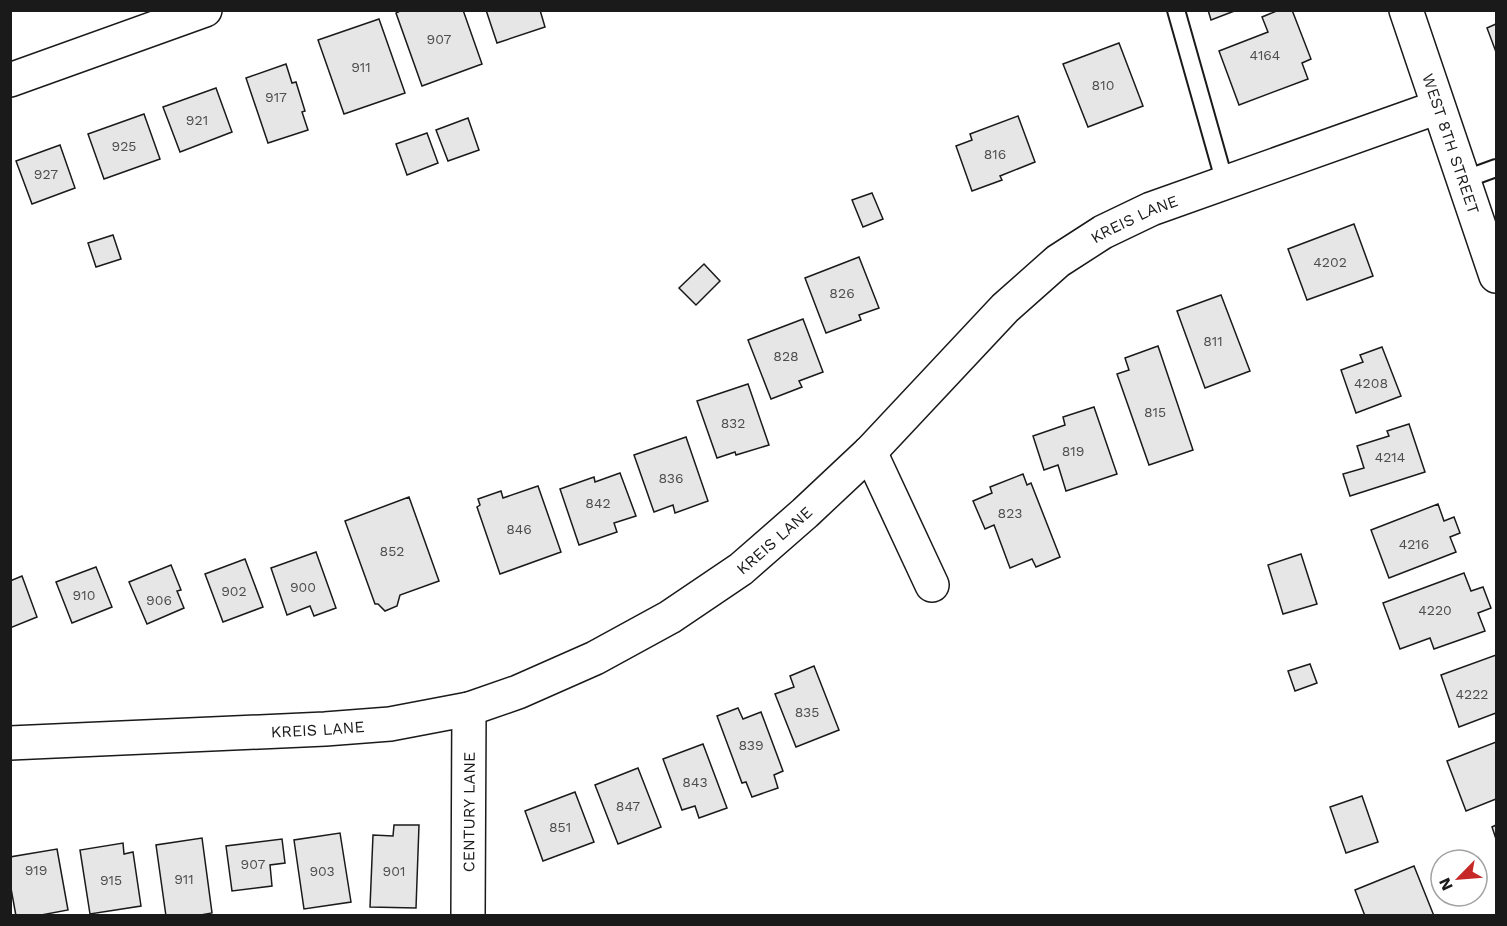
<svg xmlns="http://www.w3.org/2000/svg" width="1507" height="926" font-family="'Work Sans',sans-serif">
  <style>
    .building { fill: #e6e6e6; stroke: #1a1a1a; stroke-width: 1.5 }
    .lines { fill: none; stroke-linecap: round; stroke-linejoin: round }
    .lane-casing { stroke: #1a1a1a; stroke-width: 20 }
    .street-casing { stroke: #1a1a1a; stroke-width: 36 }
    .secondary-casing { stroke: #1a1a1a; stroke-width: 36 }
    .lane { stroke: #fff; stroke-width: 16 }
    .street { stroke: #fff; stroke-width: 33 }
    .secondary { stroke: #fff; stroke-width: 33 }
    .labels { text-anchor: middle; stroke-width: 4.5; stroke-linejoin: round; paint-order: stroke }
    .number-label { font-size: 14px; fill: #4d4d4d }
    .street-label { font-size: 16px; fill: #1a1a1a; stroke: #fff }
  </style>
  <rect width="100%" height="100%" fill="#fff"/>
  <g class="building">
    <polygon points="402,10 463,10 482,64 422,86 396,13"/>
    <polygon points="486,10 540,10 545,27 497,43"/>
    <polygon points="1208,10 1237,10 1211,20"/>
    <polygon points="1279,10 1292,10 1311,59 1302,63 1308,79 1239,105 1219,51 1268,32 1262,17"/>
    <polygon points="379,19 405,93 344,114 318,40"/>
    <polygon points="1496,24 1496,52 1487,28"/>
    <polygon points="1119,43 1143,106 1088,127 1063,64"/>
    <polygon points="286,64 292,83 296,82 305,111 302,112 308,130 268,143 246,78"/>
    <polygon points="216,88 232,132 180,152 163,107"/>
    <polygon points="144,114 160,159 104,179 88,134"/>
    <polygon points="1018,116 1035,162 1000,176 1002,180 972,191 956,146 972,140 970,134"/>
    <polygon points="468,118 479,150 448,161 436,130"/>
    <polygon points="427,133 438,163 407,175 396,144"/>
    <polygon points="60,145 75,188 32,204 16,161"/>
    <polygon points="872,193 883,219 863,227 852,200"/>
    <polygon points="1354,224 1373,276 1307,300 1288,249"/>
    <polygon points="113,235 121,259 96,267 88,243"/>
    <polygon points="859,257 879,308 859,315 861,320 826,333 805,278"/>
    <polygon points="704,264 720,281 696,305 679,288"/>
    <polygon points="1221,295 1250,371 1205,388 1177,311"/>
    <polygon points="803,319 823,372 799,381 802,387 771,399 748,340"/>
    <polygon points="1158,346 1193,450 1149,465 1117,374 1129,370 1125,358"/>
    <polygon points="1382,347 1401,396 1356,413 1341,370 1363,362 1360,355"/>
    <polygon points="748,384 769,445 736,455 735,452 717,458 697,401"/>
    <polygon points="1094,407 1117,474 1066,491 1058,465 1044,470 1033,436 1065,425 1063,417"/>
    <polygon points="1409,424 1425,472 1350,496 1343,474 1364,468 1357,446 1389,436 1387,431"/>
    <polygon points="686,437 708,501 675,513 673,505 654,512 634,455"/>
    <polygon points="620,473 636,516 614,523 617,532 579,545 560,489 594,477 595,482"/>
    <polygon points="1023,474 1027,485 1031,483 1060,557 1036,567 1032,559 1010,568 994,525 985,529 973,501 992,493 990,487"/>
    <polygon points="538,486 561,552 500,574 477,507 480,505 478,499 501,491 503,498"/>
    <polygon points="409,497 439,581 400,595 397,606 385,611 378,604 375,604 345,521"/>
    <polygon points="1438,504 1444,521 1454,517 1460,533 1450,537 1456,552 1389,578 1371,530"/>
    <polygon points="316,552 336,608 314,616 310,606 287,615 271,568"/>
    <polygon points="1301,554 1317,604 1283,614 1268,565"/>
    <polygon points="245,559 263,607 223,622 205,574"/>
    <polygon points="171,565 181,590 177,591 184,608 147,624 129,582"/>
    <polygon points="96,567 112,607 72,623 56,582"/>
    <polygon points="1464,573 1471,591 1483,587 1491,608 1478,613 1485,631 1434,649 1430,638 1400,649 1383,603"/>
    <polygon points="22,576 37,617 10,628 10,581"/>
    <polygon points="1496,655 1496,713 1459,727 1441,675"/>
    <polygon points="1310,664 1317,683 1295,691 1288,671"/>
    <polygon points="814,666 839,730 796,747 775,694 794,687 790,676"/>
    <polygon points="738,708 743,719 761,712 783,771 774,775 778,788 752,797 746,782 742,783 717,716"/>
    <polygon points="1496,742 1496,799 1466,811 1447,761"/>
    <polygon points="703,744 727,808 699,818 695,806 682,810 663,759"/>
    <polygon points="638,768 661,827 618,844 595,785"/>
    <polygon points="575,792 594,842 543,861 525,811"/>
    <polygon points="1362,796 1378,842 1346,853 1330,807"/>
    <polygon points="394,825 419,825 416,908 370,907 373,835 393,836"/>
    <polygon points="1496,825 1496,839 1492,827"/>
    <polygon points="340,833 351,902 304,909 294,840"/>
    <polygon points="202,838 212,913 195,916 166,916 156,845"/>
    <polygon points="282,839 285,863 270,865 272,886 232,891 226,846"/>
    <polygon points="123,843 124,854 133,852 141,906 90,914 80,850"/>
    <polygon points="57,849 68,910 36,916 16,916 10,883 10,857"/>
    <polygon points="1414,866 1434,916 1365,916 1355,890"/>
  </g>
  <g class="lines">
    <defs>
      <g id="lane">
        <polyline points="1176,10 1225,183"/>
        <polyline points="1463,180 1496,168"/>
      </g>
      <g id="street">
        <polyline points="10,80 205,10"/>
        <polyline points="870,452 932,585"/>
        <path id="s1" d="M10 743 325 729 390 724 469 709 518 692 595 658 670 617 741 569 805 513 870 452 1005 308 1058 261 1103 232 1151 209 1438 107"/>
        <path id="s2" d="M468 916 469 709"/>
      </g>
      <g id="secondary">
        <path id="s3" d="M1406 10 1496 276"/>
      </g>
    </defs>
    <use href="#lane" class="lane-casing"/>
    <use href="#street" class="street-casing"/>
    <use href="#secondary" class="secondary-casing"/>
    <use href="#lane" class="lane"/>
    <use href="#street" class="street"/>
    <use href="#secondary" class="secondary"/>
  </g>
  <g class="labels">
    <g class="number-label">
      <text x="439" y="44">907</text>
      <text x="1265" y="60">4164</text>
      <text x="361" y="72">911</text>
      <text x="1103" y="90">810</text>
      <text x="276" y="102">917</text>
      <text x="197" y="125">921</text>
      <text x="124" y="151">925</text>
      <text x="995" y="159">816</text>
      <text x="46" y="179">927</text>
      <text x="1330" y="267">4202</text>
      <text x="842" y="298">826</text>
      <text x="1213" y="346">811</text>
      <text x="786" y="361">828</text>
      <text x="1371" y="388">4208</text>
      <text x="1155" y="417">815</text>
      <text x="733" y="428">832</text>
      <text x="1073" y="456">819</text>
      <text x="1390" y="462">4214</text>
      <text x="671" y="483">836</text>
      <text x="598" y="508">842</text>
      <text x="1010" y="518">823</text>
      <text x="519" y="534">846</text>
      <text x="1414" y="549">4216</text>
      <text x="392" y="556">852</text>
      <text x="303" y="592">900</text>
      <text x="234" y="596">902</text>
      <text x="84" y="600">910</text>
      <text x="159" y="605">906</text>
      <text x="1435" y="615">4220</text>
      <text x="1472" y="699">4222</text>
      <text x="807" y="717">835</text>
      <text x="751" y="750">839</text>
      <text x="695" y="787">843</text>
      <text x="628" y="811">847</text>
      <text x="560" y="832">851</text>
      <text x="253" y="869">907</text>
      <text x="36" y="875">919</text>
      <text x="322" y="876">903</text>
      <text x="394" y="876">901</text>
      <text x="184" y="884">911</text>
      <text x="111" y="885">915</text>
    </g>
    <g class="street-label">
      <text dy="6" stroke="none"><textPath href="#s3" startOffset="141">WEST 8TH STREET</textPath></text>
      <text dy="6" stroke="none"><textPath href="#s1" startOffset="1298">KREIS LANE</textPath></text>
      <text dy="6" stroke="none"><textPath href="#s1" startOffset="812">KREIS LANE</textPath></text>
      <text dy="6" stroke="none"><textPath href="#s1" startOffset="308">KREIS LANE</textPath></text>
      <text dy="6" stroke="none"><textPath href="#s2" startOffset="104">CENTURY LANE</textPath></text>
    </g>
  </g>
  <rect width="1507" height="926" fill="none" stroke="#1a1a1a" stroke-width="24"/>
  <g transform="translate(1459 878) rotate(245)"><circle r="28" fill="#ffffff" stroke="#a3a3a3" stroke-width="1.5"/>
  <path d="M0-4.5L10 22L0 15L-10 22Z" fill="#c62828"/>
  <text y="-9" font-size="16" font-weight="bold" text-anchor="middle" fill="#1a1a1a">N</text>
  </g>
</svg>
